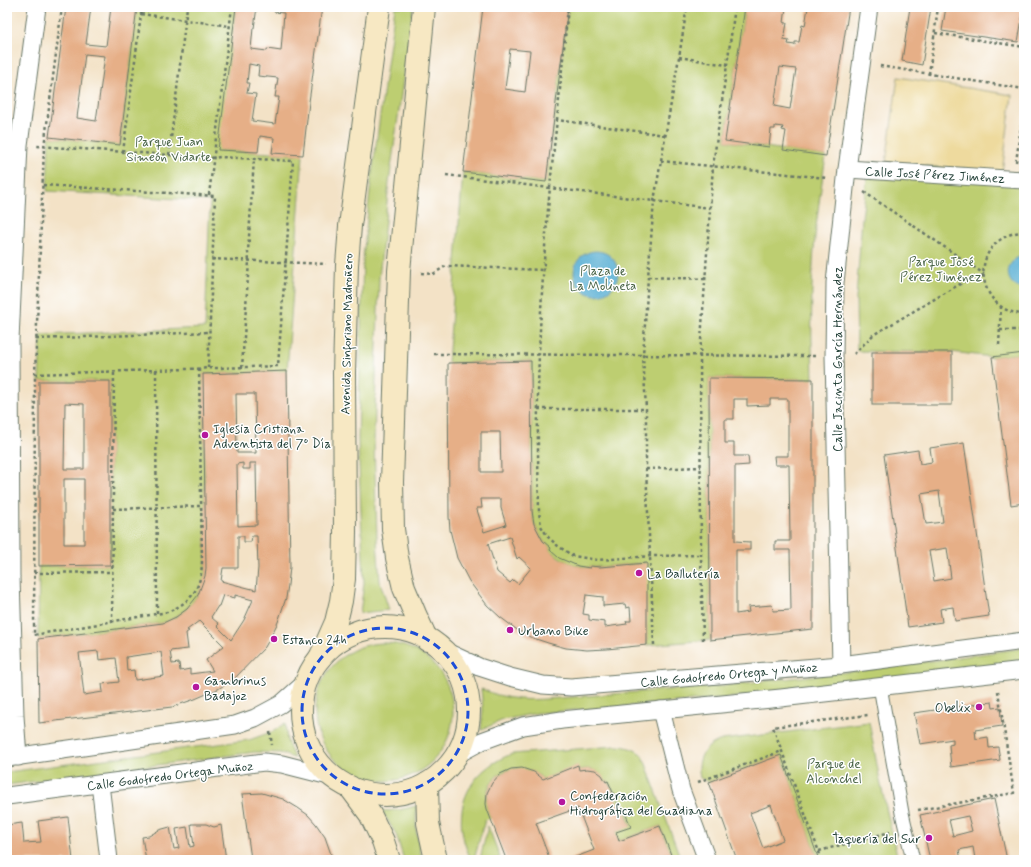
<svg xmlns="http://www.w3.org/2000/svg" width="1031" height="867" font-family="Mynerve,sans-serif">
  <style>
    .green { fill: #bdce71; stroke: #6e8652 }
    .sand { fill: #eeda9e; stroke: #868c69 }
    .water { fill: #56aed3; stroke: #3a7684 }
    .building { fill: #e6af87; fill-rule: evenodd }
    .lines { fill: none; stroke-linecap: round; stroke-linejoin: round }
    .pedestrian-casing { stroke: #697767; stroke-width: 15 }
    .minor-casing { stroke: #697767; stroke-width: 19 }
    .secondary-casing { stroke: #697767; stroke-width: 24 }
    .path { stroke: #697767; stroke-width: 2.5; stroke-dasharray: 3 3; stroke-linecap: butt }
    .pedestrian { stroke: #fff; stroke-width: 13 }
    .minor { stroke: #fff; stroke-width: 17 }
    .secondary { stroke: #f7e8c3; stroke-width: 22 }
    .marked { fill: none; stroke: #1d4ed8; stroke-width: 3; stroke-dasharray: 8 5; stroke-linejoin: round }
    .poi-dot { fill: #b5179e; stroke: #fff; stroke-width: 1.5 }
    .labels { text-anchor: middle; stroke-width: 3; stroke-linejoin: round; paint-order: stroke }
    .park-label { font-size: 13px; fill: #466143; stroke: #fff }
    .street-label { font-size: 13px; fill: #1f3d34; stroke: #fff }
    .poi-label { font-size: 13px; fill: #1f3d34; stroke: #fff; text-anchor: start }
  </style>
  <rect width="100%" height="100%" fill="#fff"/>
  <filter id="ink" filterUnits="userSpaceOnUse"><feTurbulence type="fractalNoise" baseFrequency=".025" numOctaves="2"/><feDisplacementMap in="SourceGraphic" scale="8" xChannelSelector="R" yChannelSelector="G"/><feConvolveMatrix kernelMatrix="1 2 1 2 8 2 1 2 1" color-interpolation-filters="sRGB"/></filter>
  <filter id="wash" filterUnits="userSpaceOnUse"><feTurbulence type="fractalNoise" baseFrequency=".012" numOctaves="4" result="noise"/><feDisplacementMap in="SourceGraphic" scale="16" xChannelSelector="R" yChannelSelector="G"/><feGaussianBlur stdDeviation="0.9" result="paint"/><feColorMatrix in="noise" values="0 0 0 0 0 0 0 0 0 0 0 0 0 0 0 0 0 1.4 0 .05"/><feComposite in="paint" operator="in"/></filter>
  <g filter="url(#wash)">
    <rect width="100%" height="100%" fill="#f3e2c6"/>
    <g class="green">
      <path d="M137 7H236L219 150 303 155 287 371 203 374 206 568C204 594 187 614 163 623L38 639 39 566 110 565V381H39L41 335 205 328 210 201 47 191 49 137 120 145Z"/>
      <polygon points="395,7 413,7 389,183 379,278 374,441 377,540 380,582 389,610 360,613 364,583 358,440 363,259 371,181"/>
      <path d="M568 7H745L725 141 826 156C819 199 813 243 812 287 811 318 812 348 813 379L709 378 710 640 647 645 646 563 600 567 590 566V568C574 566 562 561 550 550L551 548 543 541 534 524 532 511 531 361 448 363 463 172 546 182Z"/>
      <polygon points="869,162 1002,173 1024,173 1024,353 992,357 952,352 857,351 856,298 862,218"/>
      <circle cx="384" cy="712" r="69"/>
      <path d="M1024 648V661L868 683 718 699 537 713 503 720 481 730 483 709 481 689C488 691 495 695 502 696 517 700 531 700 546 699L718 686 866 670Z"/>
      <path d="M869 722 880 781 898 860H819L781 755 709 782 700 778C696 758 704 746 722 740Z"/>
      <polygon points="285,723 287,741 294,758 280,753 255,752 7,785 7,772 249,740 274,731"/>
      <path d="M616 746C626 746 636 749 643 756L681 860H673L660 826 619 841 616 832 631 826 625 810 621 811 609 782H606C601 771 591 767 579 770L577 766 543 779C524 761 492 767 487 794 485 803 487 810 491 818L485 820 475 856 477 860H471C468 852 464 844 463 836 455 798 476 767 512 754Z"/>
      <polygon points="416,806 416,830 422,860 404,860 396,834 382,811 399,810"/>
      <polygon points="488,826 500,857 493,860 482,860 481,855"/>
    </g>
    <polygon class="sand" points="898,77 1012,95 1002,173 886,162"/>
    <g class="water">
      <circle cx="596" cy="273" r="22"/>
      <path d="M1024 255V289C1003 286 1003 260 1024 255Z"/>
    </g>
    <g id="blocks">
      <g class="building">
        <path d="M66 7H91L86 44 106 46 111 7H137L120 145 49 137ZM85 54 105 56 96 121 77 118Z"/>
        <path d="M236 7H257L254 28H253L251 49 267 51V49L281 51 284 13 274 12V9L262 8V7H322L309 102 303 155 272 153 274 138 260 136 258 152 218 150ZM249 64 259 66 258 76 278 78 275 97H279L275 124 252 121 256 94 247 93 249 83H247Z"/>
        <path d="M483 7H516L515 10 533 12 534 7H568L546 182 463 172ZM510 49 530 51 525 92 505 89Z"/>
        <path d="M745 7H786L784 23H787L784 40 789 41 788 44 795 45V42H799L802 25 805 26 808 7H849L826 156 783 150 786 131 782 130 783 127 775 126V129H771L769 147 725 141ZM780 67 796 69 790 109 774 106Z"/>
        <polygon points="910,7 931,7 922,65 902,61"/>
        <polygon points="946,7 1024,7 1018,42 942,31"/>
        <rect x="872" y="352" width="80" height="53"/>
        <polygon points="1024,353 1024,413 1022,413 1024,428 1024,503 1011,505 992,357"/>
        <path d="M531 361 532 511 534 524 543 541 551 548 550 550 559 558 578 566 590 568V566L600 567 647 563V645L607 649 587 650 566 648 548 643 530 637 516 629 500 617 487 605 469 581 457 558 450 530 449 517 448 363ZM481 432H500L501 472H481ZM481 499H501V508L506 525 484 532 477 510V508H482ZM510 537 517 559 519 557 531 568 518 584 513 580 510 583 497 572 488 544ZM586 595 603 597V606L625 604 626 608 630 607 631 621H626L627 624 605 627V622L589 620V615L583 614Z"/>
        <path d="M287 371 290 567 288 585 286 598 278 622 271 636 265 647 234 679 218 689 195 699 172 707 39 723 38 639 163 623 176 617 187 609 198 595 205 576 206 568 203 374ZM236 394H255L256 453H237ZM243 463V469H250V463H256L257 525 238 526 237 464ZM238 536H244V542H251L252 536H257L258 568 256 590 221 581 223 568H238ZM223 595 235 598V595L253 600 244 620 231 640 217 626 219 624 211 617 218 606H219ZM199 621 224 646 206 660 213 671 190 674V669L180 671 179 663 172 664 170 651 188 649 186 633 189 631 187 630ZM98 651 99 660 116 658 119 682 102 684 103 692 84 695 79 653ZM161 652 164 676 135 680 134 670 127 671 126 657Z"/>
        <path d="M709 378 813 379V629L710 640ZM734 399H747V406L770 405V399H788V456H774L775 465H789L790 541H775V550H790L791 610 773 611 772 605 748 607 749 612 736 614V550H750V542L735 541V466L749 465 748 456H734V443H725V419H734Z"/>
        <path d="M39 381H110V565L39 566ZM65 403 84 404V469H64ZM64 479H84V544H64Z"/>
        <path d="M964 443 989 616 955 621 953 607 940 609 942 622 908 627 884 455 918 450 920 464 932 462 930 448ZM939 491 943 522 926 524 921 494ZM947 548 951 578 934 581 929 551Z"/>
        <polygon points="992,702 993,708 1000,707 1002,726 975,730 976,739 988,737 989,748 998,747 1000,760 951,767 949,745 953,744 953,739 920,744 914,713"/>
        <path d="M781 755 819 860H737L709 782ZM771 805 783 840 763 848 750 813Z"/>
        <polygon points="578,765 579,770 587,769 595,770 602,775 606,782 608,781 621,811 624,810 631,827 616,832 619,841 660,826 673,860 568,860 594,850 578,808 536,823 550,860 503,860 506,859 487,809 486,804 487,793 492,783 500,774 511,769 522,768 534,772 543,779"/>
        <polygon points="262,793 283,799 298,808 308,815 316,824 325,837 333,860 254,860 251,859 242,794"/>
        <path d="M994 799 1007 860H978V859H975L973 847 959 850 961 860H930L920 815ZM968 816 972 831 953 836 949 820Z"/>
        <polygon points="68,817 73,860 7,860 7,825 22,823 24,843 41,842 38,821"/>
        <polygon points="191,824 206,824 214,827 221,825 226,860 146,860 142,837 149,836 159,830 170,827 174,849 179,848 176,829 187,827 190,847 194,846"/>
      </g>
    </g>
  </g>
  <g filter="url(#ink)">
    <use href="#blocks" fill-opacity="0" stroke="#697767" stroke-width="1"/>
    <g class="lines">
      <defs>
        <polyline id="pedestrian" points="880,686 902,813 913,860"/>
        <g id="minor">
          <polyline points="847,169 1024,180"/>
          <polyline points="440,649 479,667 510,677 543,685 571,687 841,665 1024,641"/>
          <polyline points="841,665 834,356 835,283 847,169 869,7"/>
          <polyline points="661,710 681,790 707,860"/>
          <polyline points="458,754 482,741 523,726 562,720 781,698 1024,670"/>
          <polyline points="18,757 15,716 11,577 10,340 19,145 37,7"/>
          <polyline points="7,758 235,725 255,718 281,704 307,681"/>
          <polyline points="100,784 109,860"/>
          <polyline points="7,796 264,762 282,764 333,777"/>
        </g>
        <g id="secondary">
          <polyline points="424,7 399,271 392,482 393,529 397,558 404,588 415,614 427,640"/>
          <circle cx="385" cy="711" r="84"/>
          <polyline points="320,658 336,622 341,601 344,579 345,532 344,373 347,265 350,226 379,7"/>
          <polyline points="427,784 428,823 436,860"/>
          <polyline points="350,787 370,814 383,841 389,860"/>
        </g>
      </defs>
      <use href="#pedestrian" class="pedestrian-casing"/>
      <use href="#minor" class="minor-casing"/>
      <use href="#secondary" class="secondary-casing"/>
      <g class="path">
        <path d="M62 7 44 147 35 374 34 635 167 612C192 602 201 589 202 562L199 369"/>
        <polyline points="141,14 230,26"/>
        <polyline points="935,33 1024,47"/>
        <polyline points="679,57 727,65"/>
        <polyline points="880,66 1024,89"/>
        <polyline points="929,74 938,7"/>
        <polyline points="557,120 568,7"/>
        <path d="M665 135 557 120C548 198 542 276 539 354 537 407 538 459 539 512L541 526 548 537 558 546 573 556 598 560 651 556 701 555"/>
        <polyline points="123,152 142,7"/>
        <polyline points="169,155 187,7"/>
        <polyline points="661,161 827,178"/>
        <polyline points="1016,162 1024,105"/>
        <polyline points="446,175 710,208"/>
        <polyline points="43,185 215,196 208,368"/>
        <polyline points="864,192 984,274"/>
        <polyline points="209,195 232,7"/>
        <polyline points="1021,232 1024,213"/>
        <path d="M1024 232C1017 232 1009 234 1003 238 968 259 983 313 1024 314"/>
        <polyline points="212,259 326,264"/>
        <polyline points="421,273 433,274 446,266 544,270"/>
        <polyline points="648,277 705,279"/>
        <polyline points="1000,330 1024,330"/>
        <polyline points="36,339 209,332"/>
        <polyline points="999,345 1001,307"/>
        <polyline points="434,354 816,356"/>
        <polyline points="854,354 873,335 967,280 984,275"/>
        <polyline points="242,368 249,261 248,252 254,159"/>
        <polyline points="156,370 157,614"/>
        <polyline points="35,374 278,366 293,161 220,157 214,158 37,146"/>
        <polyline points="538,409 646,409"/>
        <polyline points="646,469 701,467"/>
        <polyline points="113,509 200,506"/>
        <polyline points="34,573 113,572"/>
        <polyline points="112,622 114,372"/>
        <polyline points="703,640 701,555 700,355 713,166 735,7"/>
        <polyline points="654,645 646,469 646,409 643,355 648,277 654,201 679,57 687,7"/>
        <polyline points="270,732 272,745"/>
        <polyline points="698,782 782,751"/>
        <polyline points="918,810 1014,793 998,691"/>
        <polyline points="819,851 890,832"/>
        <polyline points="822,860 773,727 868,715"/>
      </g>
      <use href="#pedestrian" class="pedestrian"/>
      <use href="#minor" class="minor"/>
      <use href="#secondary" class="secondary"/>
    </g>
  </g>
  <path class="marked" d="M302 711a83 83 0 1 1 166 0a83 83 0 1 1-166 0Z"/>
  <g class="poi-dot">
    <circle cx="205" cy="435" r="4"/>
    <circle cx="639" cy="573" r="4"/>
    <circle cx="510" cy="630" r="4"/>
    <circle cx="274" cy="639" r="4"/>
    <circle cx="196" cy="687" r="4"/>
    <circle cx="979" cy="707" r="4"/>
    <circle cx="562" cy="802" r="4"/>
    <circle cx="929" cy="838" r="4"/>
  </g>
  <g class="labels">
    <g class="park-label">
      <text x="169" y="146">Parque Juan<tspan x="169" dy="15">Simeón Vidarte</tspan></text>
      <text x="941" y="266">Parque José<tspan x="941" dy="15">Pérez Jiménez</tspan></text>
      <text x="603" y="275">Plaza de<tspan x="603" dy="15">La Molineta</tspan></text>
      <text x="834" y="768">Parque de<tspan x="834" dy="15">Alconchel</tspan></text>
    </g>
    <g class="street-label">
      <text transform="translate(935 174) rotate(3)" y="5">Calle José Pérez Jiménez</text>
      <text transform="translate(346 334) rotate(-89)" y="5">Avenida Sinforiano Madroñero</text>
      <text transform="translate(837 359) rotate(-90)" y="5">Calle Jacinta García Hernández</text>
      <text transform="translate(729 674) rotate(-5)" y="5">Calle Godofredo Ortega y Muñoz</text>
      <text transform="translate(170 775) rotate(-7)" y="5">Calle Godofredo Ortega Muñoz</text>
    </g>
    <g class="poi-label">
      <text x="213" y="433">Iglesia Cristiana<tspan x="213" dy="15">Adventista del 7º Día</tspan></text>
      <text x="647" y="578">La Ballutería</text>
      <text x="518" y="635">Urbano Bike</text>
      <text x="282" y="644">Estanco 24h</text>
      <text x="204" y="685">Gambrinus<tspan x="204" dy="15">Badajoz</tspan></text>
      <text x="971" y="712" text-anchor="end">Obelix</text>
      <text x="570" y="800">Confederación<tspan x="570" dy="15">Hidrográfica del Guadiana</tspan></text>
      <text x="921" y="843" text-anchor="end">Taquería del Sur</text>
    </g>
  </g>
  <rect width="1031" height="867" fill="none" stroke="#fff" stroke-width="24"/>
</svg>
